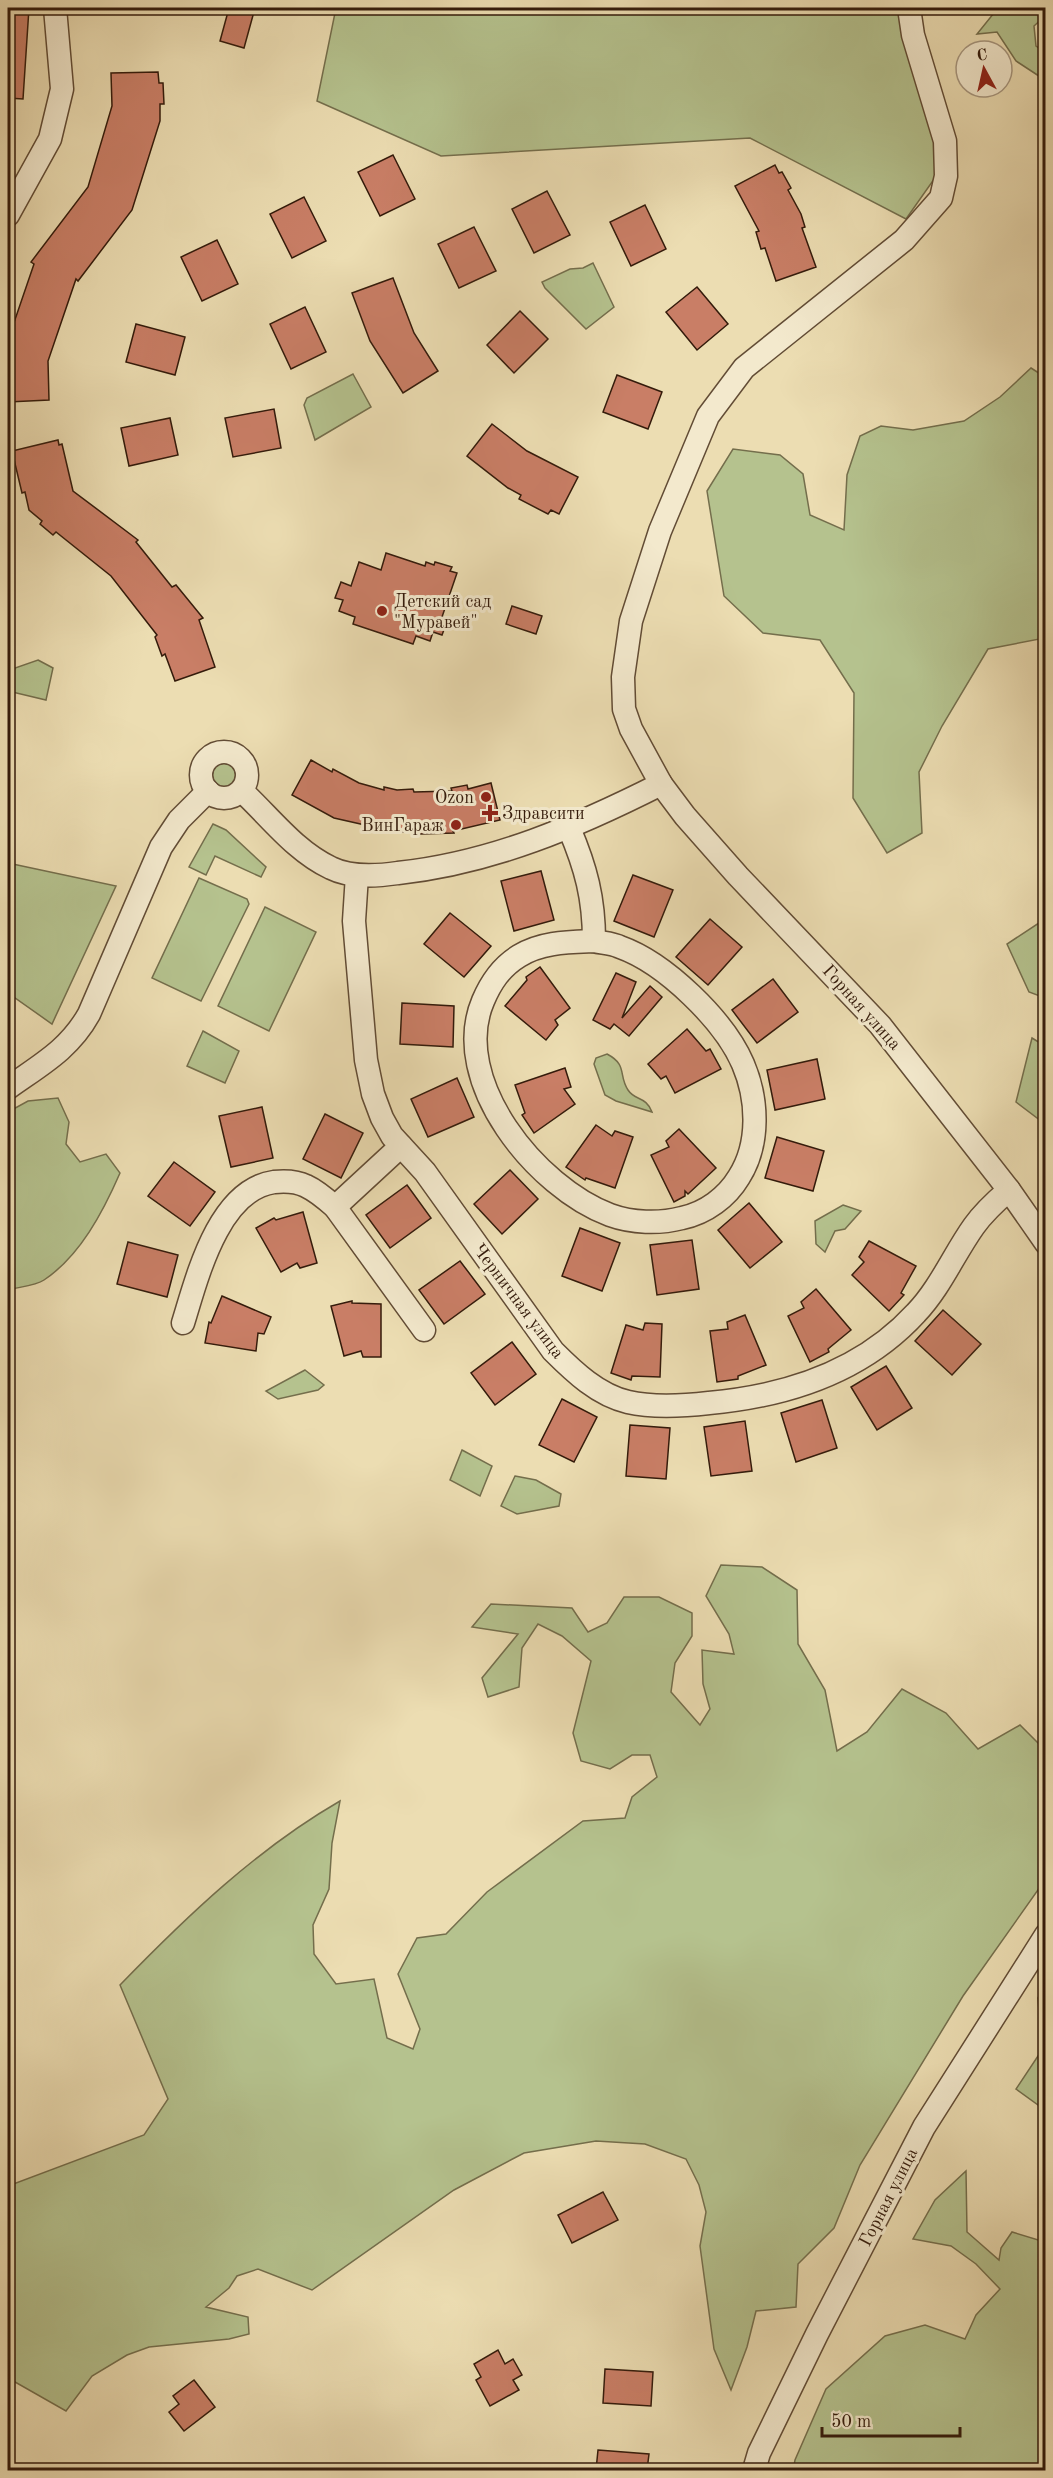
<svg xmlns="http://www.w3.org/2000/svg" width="1053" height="2478" font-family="'Old Standard TT',serif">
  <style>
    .green { fill: #b5c28e; stroke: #746e4c; stroke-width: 1.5 }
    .building { fill: #c97e66; stroke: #341b0b; stroke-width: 1.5 }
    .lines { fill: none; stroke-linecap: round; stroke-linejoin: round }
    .minor-casing { stroke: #624c35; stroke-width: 25 }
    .minor { stroke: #f3e9cd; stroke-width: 22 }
    .poi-dot { fill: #8f2418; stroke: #f3e9cd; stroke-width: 2 }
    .labels { text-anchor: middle; stroke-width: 6; stroke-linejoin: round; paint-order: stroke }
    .poi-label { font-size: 18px; fill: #341b0b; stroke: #f3e9cd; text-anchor: start }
    .street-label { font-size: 18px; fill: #341b0b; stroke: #f3e9cd }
  </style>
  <rect width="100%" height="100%" fill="#ecddb2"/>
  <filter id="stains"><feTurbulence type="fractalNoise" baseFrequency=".00333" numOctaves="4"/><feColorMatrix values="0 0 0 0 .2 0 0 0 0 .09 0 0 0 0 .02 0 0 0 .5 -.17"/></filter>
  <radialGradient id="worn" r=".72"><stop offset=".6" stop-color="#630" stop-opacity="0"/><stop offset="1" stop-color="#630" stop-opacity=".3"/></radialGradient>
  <g class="green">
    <polygon points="336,8 900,8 940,141 937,175 906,219 750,138 441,156 317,101"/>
    <polygon points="998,8 1045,8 1045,16 1034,26 1036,46 1045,52 1045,80 1016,61 997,32 977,34"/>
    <polygon points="593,263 614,307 586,329 545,288 542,282 570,269 583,268"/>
    <polygon points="1031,368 1045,377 1045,638 988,649 942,726 919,772 922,833 887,853 853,798 854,693 820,640 763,633 724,596 707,491 733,449 780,455 803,474 810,515 844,530 847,475 860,436 881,426 913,430 964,421 1000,397"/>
    <polygon points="353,374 371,407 315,440 304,405 307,398"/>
    <polygon points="38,660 53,668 46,700 8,691 15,668"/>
    <circle cx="224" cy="775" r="14"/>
    <polygon points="213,824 226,830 266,867 261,877 215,856 206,875 189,867"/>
    <polygon points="8,863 116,886 52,1024 15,998 8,996"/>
    <polygon points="199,878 247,899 249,904 201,1001 152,978"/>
    <polygon points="265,907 316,932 269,1031 218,1006"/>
    <polygon points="1045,919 1045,998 1029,992 1007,944"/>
    <polygon points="203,1031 239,1051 225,1083 187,1066"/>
    <polygon points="1032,1038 1045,1046 1045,1124 1016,1102"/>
    <path d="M607 1054C628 1065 618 1075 628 1090 635 1101 646 1096 652 1112L616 1101 605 1095 594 1064 596 1058Z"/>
    <path d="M58 1098 69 1122 66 1144 80 1162 106 1154 120 1173C103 1212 80 1256 44 1280 35 1286 18 1287 8 1290V1112L28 1101Z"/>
    <polygon points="843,1205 861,1211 845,1229 835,1231 825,1252 816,1244 815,1221"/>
    <polygon points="305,1370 324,1385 318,1390 278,1399 266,1391"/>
    <polygon points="462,1450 492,1466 480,1496 450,1480"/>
    <polygon points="515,1476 536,1480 561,1494 559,1506 517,1514 501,1506"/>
    <path d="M721 1565 762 1567 797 1590 798 1644 825 1690 837 1751 867 1732 902 1689 946 1713 978 1749 1020 1725 1046 1751 1045 1880 963 1996 860 2165 834 2228 798 2264 796 2307 756 2311 747 2347 731 2390 714 2349 700 2246 706 2212 699 2185 686 2159 645 2144 596 2141 524 2153 454 2190 312 2290 258 2269 237 2276 229 2288 206 2307 248 2317 249 2334 229 2339 149 2347 127 2355 92 2376 66 2411 8 2378V2186L144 2135 168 2099 120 1985C187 1916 257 1849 340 1801L332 1843 329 1889 313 1925 314 1954 336 1984 374 1979 387 2038 413 2049 420 2029 398 1974 417 1938 446 1934 487 1892 583 1821 625 1818 632 1797 657 1777 650 1755H632L610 1769 581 1761 573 1733 591 1661 562 1636 538 1624 522 1648 519 1687 488 1697 482 1678 518 1634 472 1627 491 1604 572 1608 588 1632 607 1623 624 1597H659L692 1613V1636L675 1663 671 1692 700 1725 710 1709 703 1684 702 1650 734 1654 729 1634 706 1596Z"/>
    <polygon points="1045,1984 1046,2110 1045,2110 1016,2089 1042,2050 1038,1998"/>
    <polygon points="966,2171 967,2232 999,2260 1001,2248 1012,2232 1045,2242 1045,2470 793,2470 795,2460 826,2389 885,2336 925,2325 965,2339 976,2315 1000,2289 976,2264 951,2246 913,2239 935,2200"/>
  </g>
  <g class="building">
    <polygon points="8,8 29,8 23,99 8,98"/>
    <polygon points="229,8 255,8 244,48 220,41"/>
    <polygon points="158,72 159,83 163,83 164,104 160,104 160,121 132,210 78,281 76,279 48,361 49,400 8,402 8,340 34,264 31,262 88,187 112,106 111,73"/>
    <polygon points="393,155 415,199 380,216 358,172"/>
    <polygon points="775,165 779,173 782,172 791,188 788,190 801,214 805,227 802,228 816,267 776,281 765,248 761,249 756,232 759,231 735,186"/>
    <polygon points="547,191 570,235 534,253 512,209"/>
    <polygon points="304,197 326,241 292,258 270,214"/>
    <polygon points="645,205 666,249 631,266 610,222"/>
    <polygon points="474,227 496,271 459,288 438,244"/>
    <polygon points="217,240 238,284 202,301 181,257"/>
    <polygon points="393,278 414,333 438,371 403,393 370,341 352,293"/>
    <polygon points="697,287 728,324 697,350 666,312"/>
    <polygon points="305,307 326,352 291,369 270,324"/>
    <polygon points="520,311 548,339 514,373 487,345"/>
    <polygon points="136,324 185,337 175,375 126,362"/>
    <polygon points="617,375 662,392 648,429 603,412"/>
    <polygon points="274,409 281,448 233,457 225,418"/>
    <polygon points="170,418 178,455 129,466 121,428"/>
    <polygon points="492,424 527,451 578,477 559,514 551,510 548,514 519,499 521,495 508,488 467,456"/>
    <polygon points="58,440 59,445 62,444 73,491 138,540 136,542 172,587 176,585 203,618 199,620 215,667 175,681 165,654 162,656 155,637 157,635 111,576 56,532 53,535 40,524 42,521 29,510 25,492 22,493 12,451"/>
    <polygon points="386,553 425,566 426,562 434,565 435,562 452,567 450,571 457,573 442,617 448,619 442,635 433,632 430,641 416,636 413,644 353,624 355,617 339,611 343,600 335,598 341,582 351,586 359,562 381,570"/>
    <polygon points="512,606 542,616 536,634 506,624"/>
    <polygon points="311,760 332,772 333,769 359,783 384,790 384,787 397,790 413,789 414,792 452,791 451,788 467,785 468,789 491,783 500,820 453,831 454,833 420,834 420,832 396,832 334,818 292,795"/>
    <polygon points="541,871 554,920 514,931 501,881"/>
    <polygon points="633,875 673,890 654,937 614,921"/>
    <polygon points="450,913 491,946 464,977 424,944"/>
    <polygon points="710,919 742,947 708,985 676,957"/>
    <polygon points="540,967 570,1008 555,1020 558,1025 546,1040 505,1006 527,980 526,977"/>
    <polygon points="616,973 636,982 622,1018 650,986 662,997 629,1036 614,1024 610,1029 593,1020"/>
    <polygon points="773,979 798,1012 757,1043 732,1010"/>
    <polygon points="402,1003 454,1006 453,1047 400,1044"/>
    <polygon points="687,1029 706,1051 710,1049 721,1069 675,1093 666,1076 661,1079 648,1064"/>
    <polygon points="817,1059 825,1099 775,1110 767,1070"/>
    <polygon points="565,1068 571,1087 564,1089 575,1104 534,1133 522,1115 525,1113 515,1085"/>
    <polygon points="457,1078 474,1117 428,1137 411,1099"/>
    <polygon points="262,1107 273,1158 231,1167 219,1116"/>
    <polygon points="325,1114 363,1133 341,1178 303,1159"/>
    <polygon points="596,1125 612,1136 615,1131 633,1137 615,1188 586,1178 585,1180 566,1167"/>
    <polygon points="679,1129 716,1168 688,1194 685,1191 685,1196 674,1202 651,1155 669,1147 666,1141"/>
    <polygon points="777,1137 824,1151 813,1191 765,1178"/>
    <polygon points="174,1162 215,1192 190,1226 148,1196"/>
    <polygon points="510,1170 538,1199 502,1234 474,1204"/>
    <polygon points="407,1185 431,1218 390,1248 366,1215"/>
    <polygon points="749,1203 782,1242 750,1268 718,1230"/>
    <polygon points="303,1212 317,1263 300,1268 297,1263 281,1272 256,1228 274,1218 276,1220"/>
    <polygon points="580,1228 620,1243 602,1291 562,1276"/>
    <polygon points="692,1240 699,1289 657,1295 650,1245"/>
    <polygon points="869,1241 916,1266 901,1293 904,1295 889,1311 852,1275 864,1262 859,1257"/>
    <polygon points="128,1242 178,1255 167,1297 117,1284"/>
    <polygon points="460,1261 485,1294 444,1324 419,1290"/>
    <polygon points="816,1289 851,1330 828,1349 829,1352 810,1362 788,1316 804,1308 801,1302"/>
    <polygon points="222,1296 271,1317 264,1334 258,1333 256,1351 205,1343 209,1322 211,1323"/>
    <polygon points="352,1301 352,1303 381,1304 381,1357 363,1357 361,1351 344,1356 331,1306"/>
    <polygon points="943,1310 981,1344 952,1375 915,1341"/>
    <polygon points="745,1315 766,1365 738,1376 738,1379 717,1382 710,1331 728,1329 727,1322"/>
    <polygon points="645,1323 662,1324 660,1377 632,1376 631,1380 611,1373 626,1325 643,1330"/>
    <polygon points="512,1342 536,1374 495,1405 471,1373"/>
    <polygon points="886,1366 912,1408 877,1430 851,1387"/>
    <polygon points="562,1399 597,1417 574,1462 539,1445"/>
    <polygon points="822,1400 837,1448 796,1462 781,1413"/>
    <polygon points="745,1421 752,1471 711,1476 704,1427"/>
    <polygon points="630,1425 670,1428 666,1479 626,1476"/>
    <polygon points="603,2192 618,2220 572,2243 558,2215"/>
    <polygon points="498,2350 505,2364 513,2359 522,2375 513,2380 519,2390 490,2406 476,2380 481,2377 474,2364"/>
    <polygon points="605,2369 653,2372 651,2406 603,2403"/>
    <polygon points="194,2380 215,2407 184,2431 169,2412 179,2404 173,2396"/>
    <polygon points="598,2450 649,2454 647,2470 596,2470"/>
  </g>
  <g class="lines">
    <defs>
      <g id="minor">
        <polyline points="909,8 913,35 945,141 946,176 941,198 904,240 744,368 708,416 660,531 631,621 623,677 624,709 631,729 661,784 685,816 738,876 880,1025 1009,1190 1046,1243"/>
        <polyline points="8,215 50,139 62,89 55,8"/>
        <circle cx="224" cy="775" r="23"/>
        <path d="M242 791C270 817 295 851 331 868 351 878 377 876 398 873 492 863 578 826 661 784"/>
        <path d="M569 828C586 868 594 898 594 941"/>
        <path d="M357 875 354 921 366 1060 373 1094 382 1118 392 1136 425 1172 553 1351C574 1372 598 1395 628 1402 654 1408 683 1406 709 1403 787 1396 862 1372 916 1313 940 1288 954 1254 974 1226 984 1212 996 1201 1009 1190"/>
        <path d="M594 941C602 943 612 943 620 947 665 963 724 1020 743 1064 758 1099 760 1144 739 1177 727 1197 706 1213 682 1218 659 1224 632 1223 610 1215 537 1188 449 1081 483 1001 491 982 501 967 519 956 541 942 569 942 594 941Z"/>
        <path d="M8 1088C40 1065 69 1050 89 1014L161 847 179 820 208 791"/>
        <polyline points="335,1207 401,1146"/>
        <path d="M183 1323C197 1278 218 1190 274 1182 284 1181 296 1181 306 1186 317 1191 326 1199 335 1207L424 1330"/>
        <polyline points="754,2470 759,2453 817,2334 924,2127 1046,1935"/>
      </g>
    </defs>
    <use href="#minor" class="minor-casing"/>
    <use href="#minor" class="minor"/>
  </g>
  <g class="poi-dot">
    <circle cx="382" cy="611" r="6"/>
    <circle cx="486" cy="797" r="6"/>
    <path d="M487 804h6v6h6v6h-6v6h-6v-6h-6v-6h6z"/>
    <circle cx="456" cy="825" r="6"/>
  </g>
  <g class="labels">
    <g class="poi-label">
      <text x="394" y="607">Детский сад<tspan x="394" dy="21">"Муравей"</tspan></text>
      <text x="474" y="803" text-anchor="end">Ozon</text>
      <text x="502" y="819">Здравсити</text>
      <text x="444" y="831" text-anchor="end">ВинГараж</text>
    </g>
    <g class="street-label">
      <text transform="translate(862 1007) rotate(48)" y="6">Горная улица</text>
      <text transform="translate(519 1301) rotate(53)" y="6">Черничная улица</text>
      <text transform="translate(888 2197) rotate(-63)" y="6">Горная улица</text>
    </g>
  </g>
  <rect width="1053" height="2478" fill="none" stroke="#ecddb2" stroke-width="30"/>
  <rect x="9" y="9" width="1035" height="2460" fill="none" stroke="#341b0b" stroke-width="3"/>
  <rect x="15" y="15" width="1023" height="2448" fill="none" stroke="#341b0b" stroke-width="1.5"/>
  <g transform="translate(984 69) rotate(352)"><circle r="28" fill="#f3e9cd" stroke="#a7977f" stroke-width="1.5"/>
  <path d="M0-4.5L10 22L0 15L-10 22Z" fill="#8f2418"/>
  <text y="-9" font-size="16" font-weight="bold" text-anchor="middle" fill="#341b0b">С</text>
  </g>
  <path d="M822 2427v9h138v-9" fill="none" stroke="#341b0b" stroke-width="3"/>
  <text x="831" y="2427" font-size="18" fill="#341b0b" stroke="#f3e9cd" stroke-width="4.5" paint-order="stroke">50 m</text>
  <rect width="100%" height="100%" filter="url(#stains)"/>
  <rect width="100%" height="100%" fill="url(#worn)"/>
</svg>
